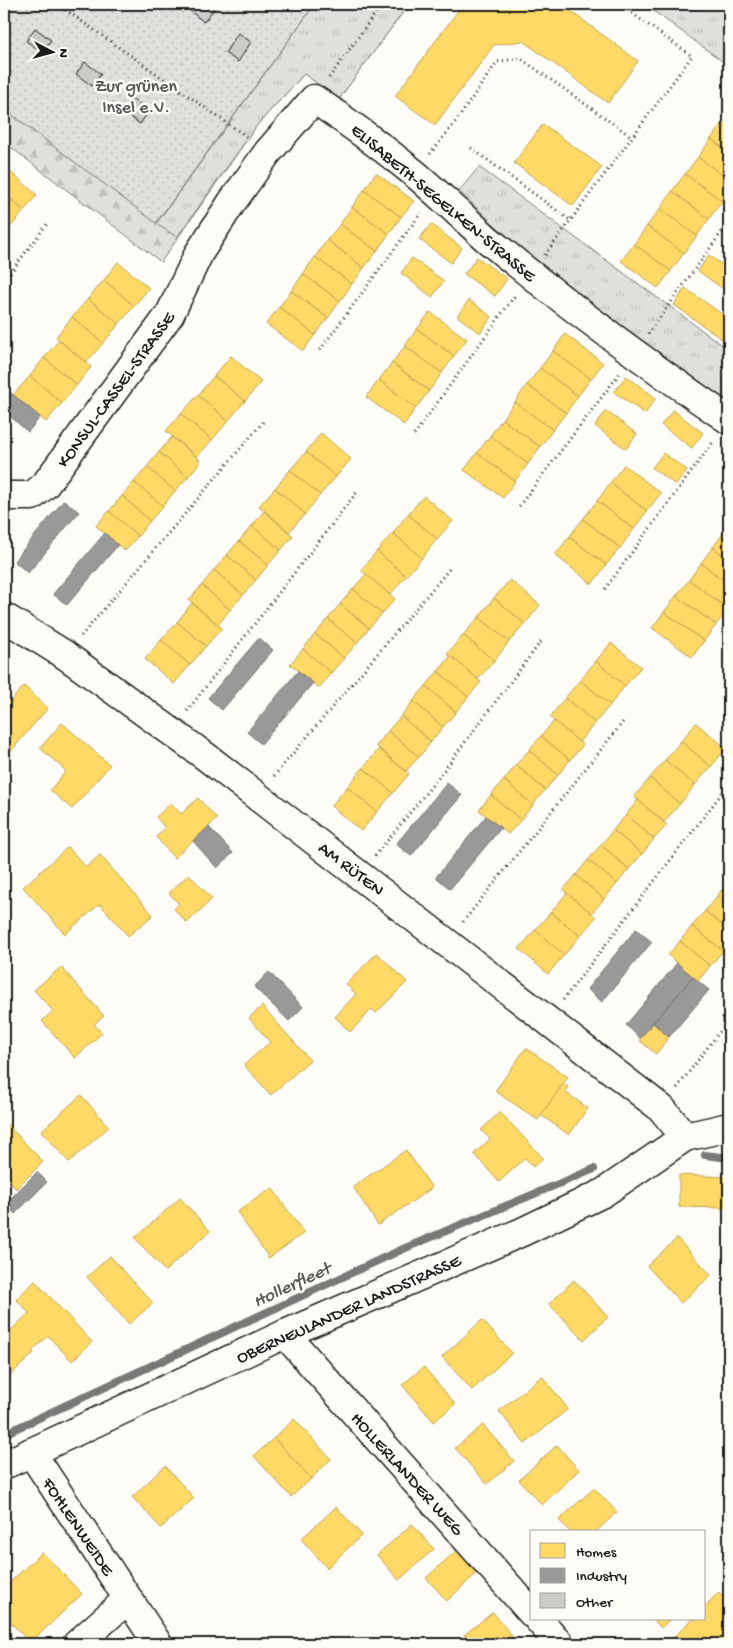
<svg xmlns="http://www.w3.org/2000/svg" width="733" height="1648" font-family="'Gochi Hand',sans-serif">
  <style>
    .grass { fill: url(#grass-dots); stroke: #7e7e7c }
    .forest { fill: url(#forest-firs); stroke: #7e7e7c }
    .park { fill: url(#park-tufts); stroke: #7e7e7c }
    .homes { fill: #ffd966; stroke: #bba050 }
    .industry { fill: #999; stroke: #747474 }
    .lines { fill: none; stroke-linecap: round; stroke-linejoin: round }
    .stream { stroke: #797876; stroke-width: 8 }
    .building { fill: #cccbc8; stroke: #1c1c1c }
    .minor-casing { stroke: #1c1c1c; stroke-width: 31 }
    .path { stroke: #1c1c1c; stroke-width: 3; stroke-dasharray: 1 4; stroke-linecap: butt }
    .minor { stroke: #fdfcf7; stroke-width: 28 }
    .labels { text-anchor: middle; stroke-width: 5; stroke-linejoin: round; paint-order: stroke }
    .park-label { font-size: 18px; fill: #575655; stroke: #fdfcf7 }
    .street-label { font-size: 18px; fill: #1c1c1c; stroke: #fdfcf7 }
    .water-label { font-size: 19px; font-style: italic; fill: #5a5a58; stroke: #fdfcf7 }
  </style>
  <defs>
    <pattern id="grass-dots" width="8" height="8" patternUnits="userSpaceOnUse" patternTransform="scale(1.25)"><rect width="8" height="8" fill="#e0dfdb"/><path d="M2 2h.1M6 6h.1" fill="none" stroke="#c0bfbb" stroke-width="1.8" stroke-linecap="round"/></pattern>
    <pattern id="forest-firs" width="22" height="20" patternUnits="userSpaceOnUse" patternTransform="scale(1.25)"><rect width="22" height="20" fill="#e0dfdb"/><path d="M5 1l3.5 6h-7zM16 11l3.5 6h-7z" fill="#c0bfbb"/></pattern>
    <pattern id="park-tufts" width="24" height="20" patternUnits="userSpaceOnUse" patternTransform="scale(1.25)"><rect width="24" height="20" fill="#e0dfdb"/><path d="M3 7l-1-3M5 7V3M7 7l1-3M15 17l-1-3M17 17v-4M19 17l1-3" fill="none" stroke="#c0bfbb"/></pattern>
  </defs>
  <rect width="100%" height="100%" fill="#fdfcf7"/>
  <filter id="ink" filterUnits="userSpaceOnUse"><feTurbulence type="fractalNoise" baseFrequency=".02" numOctaves="2"/><feDisplacementMap in="SourceGraphic" scale="10" xChannelSelector="R" yChannelSelector="G"/><feConvolveMatrix kernelMatrix="1 2 1 2 8 2 1 2 1" color-interpolation-filters="sRGB"/></filter>
  <g filter="url(#ink)">
    <polygon class="grass" points="4,4 315,4 156,224 4,109"/>
    <polygon class="forest" points="315,4 409,4 339,99 304,74 258,124 161,262 4,142 4,109 156,223"/>
    <g class="park">
      <polygon points="315,4 409,4 339,99 304,74 258,124 177,237 156,224"/>
      <polygon points="644,4 729,4 729,66"/>
      <polygon points="479,167 729,350 729,407 543,271 459,191"/>
    </g>
    <g class="homes">
      <polygon points="463,4 561,4 638,61 608,103 523,41 494,45 435,125 395,96"/>
      <polygon points="723,122 729,126 729,153 711,139"/>
      <polygon points="543,124 602,167 573,206 514,163"/>
      <polygon points="711,139 729,153 729,180 698,157"/>
      <polygon points="698,157 729,180 729,191 722,201 685,174"/>
      <polygon points="7,169 37,195 24,211 4,194 4,172"/>
      <polygon points="376,173 414,201 401,217 364,190"/>
      <polygon points="685,174 722,201 709,219 672,191"/>
      <polygon points="364,190 401,217 389,234 352,207"/>
      <polygon points="672,191 709,219 697,236 660,209"/>
      <polygon points="4,194 24,211 8,230 4,227"/>
      <polygon points="352,207 389,234 377,251 340,224"/>
      <polygon points="660,209 697,236 684,253 647,226"/>
      <polygon points="340,224 377,251 364,268 327,240"/>
      <polygon points="431,224 462,248 451,263 419,239"/>
      <polygon points="647,226 684,253 671,271 634,244"/>
      <polygon points="327,240 364,268 352,284 315,257"/>
      <polygon points="634,244 671,271 658,288 621,261"/>
      <polygon points="709,255 729,270 729,293 698,271"/>
      <polygon points="315,257 352,284 340,301 303,274"/>
      <polygon points="477,257 507,279 495,296 464,274"/>
      <polygon points="412,258 444,281 432,297 401,273"/>
      <polygon points="118,262 149,288 134,306 104,280"/>
      <polygon points="303,274 340,301 328,318 291,291"/>
      <polygon points="104,280 134,306 119,324 88,299"/>
      <polygon points="685,288 729,319 729,344 674,305"/>
      <polygon points="291,291 328,318 315,335 279,307"/>
      <polygon points="88,299 119,324 103,343 72,317"/>
      <polygon points="469,300 492,317 480,333 457,316"/>
      <polygon points="279,307 315,335 303,351 266,324"/>
      <polygon points="430,312 467,339 454,356 417,329"/>
      <polygon points="72,317 103,343 86,363 56,337"/>
      <polygon points="417,329 454,356 442,373 405,346"/>
      <polygon points="565,334 603,363 591,379 553,351"/>
      <polygon points="59,340 91,367 77,385 44,358"/>
      <polygon points="405,346 442,373 429,391 392,363"/>
      <polygon points="553,351 591,379 578,396 540,368"/>
      <polygon points="231,356 261,382 245,401 214,376"/>
      <polygon points="44,358 77,385 62,403 30,376"/>
      <polygon points="392,363 429,391 416,408 379,380"/>
      <polygon points="540,368 578,396 566,413 527,385"/>
      <polygon points="30,376 62,403 46,422 13,395"/>
      <polygon points="214,376 245,401 228,421 198,395"/>
      <polygon points="626,376 656,398 645,414 614,392"/>
      <polygon points="379,380 416,408 404,425 366,397"/>
      <polygon points="527,385 566,413 553,430 515,402"/>
      <polygon points="198,395 228,421 212,440 181,414"/>
      <polygon points="515,402 553,430 540,447 502,419"/>
      <polygon points="673,410 703,433 692,448 661,425"/>
      <polygon points="606,411 637,434 626,449 595,426"/>
      <polygon points="181,414 212,440 197,457 166,431"/>
      <polygon points="502,419 540,447 528,464 490,436"/>
      <polygon points="321,433 351,459 336,477 306,452"/>
      <polygon points="490,436 528,464 515,481 477,453"/>
      <polygon points="172,437 201,461 188,477 159,452"/>
      <polygon points="159,452 188,477 175,491 147,467"/>
      <polygon points="306,452 336,477 320,495 290,470"/>
      <polygon points="477,453 515,481 503,498 464,470"/>
      <polygon points="663,453 687,470 676,485 652,468"/>
      <polygon points="624,465 661,493 647,511 610,483"/>
      <polygon points="147,467 175,491 163,506 134,482"/>
      <polygon points="290,470 320,495 305,514 275,488"/>
      <polygon points="134,482 163,506 150,521 122,496"/>
      <polygon points="610,483 647,511 634,529 597,501"/>
      <polygon points="275,488 305,514 289,532 259,506"/>
      <polygon points="122,496 150,521 138,536 109,511"/>
      <polygon points="424,496 453,521 437,539 408,514"/>
      <polygon points="597,501 634,529 620,548 583,519"/>
      <polygon points="109,511 138,536 125,551 96,526"/>
      <polygon points="264,511 293,536 281,550 252,526"/>
      <polygon points="408,514 437,539 422,558 393,533"/>
      <polygon points="583,519 620,548 606,565 569,537"/>
      <polygon points="252,526 281,550 268,565 239,541"/>
      <polygon points="725,531 729,534 729,560 713,547"/>
      <polygon points="393,533 422,558 406,576 377,551"/>
      <polygon points="569,537 606,565 592,584 555,555"/>
      <polygon points="239,541 268,565 256,580 227,555"/>
      <polygon points="713,547 729,560 729,585 701,563"/>
      <polygon points="377,551 406,576 390,595 361,570"/>
      <polygon points="227,555 256,580 243,595 214,570"/>
      <polygon points="701,563 729,585 728,609 689,580"/>
      <polygon points="214,570 243,595 230,610 202,585"/>
      <polygon points="366,574 395,599 382,614 353,589"/>
      <polygon points="510,580 540,605 525,624 494,598"/>
      <polygon points="689,580 728,609 716,625 676,596"/>
      <polygon points="202,585 230,610 218,625 189,600"/>
      <polygon points="353,589 382,614 369,628 340,604"/>
      <polygon points="676,596 716,625 704,641 664,612"/>
      <polygon points="494,598 525,624 509,642 479,617"/>
      <polygon points="192,603 222,628 206,646 177,622"/>
      <polygon points="340,604 369,628 357,643 328,619"/>
      <polygon points="664,612 704,641 692,657 652,628"/>
      <polygon points="479,617 509,642 494,661 463,635"/>
      <polygon points="328,619 357,643 344,658 315,634"/>
      <polygon points="177,622 206,646 190,665 161,640"/>
      <polygon points="315,634 344,658 331,673 303,649"/>
      <polygon points="463,635 494,661 478,679 447,654"/>
      <polygon points="161,640 190,665 174,684 145,659"/>
      <polygon points="611,643 641,667 625,686 596,661"/>
      <polygon points="303,649 331,673 319,688 290,664"/>
      <polygon points="451,656 481,682 468,697 438,671"/>
      <polygon points="596,661 625,686 610,705 580,680"/>
      <polygon points="438,671 468,697 456,712 426,686"/>
      <polygon points="580,680 610,705 595,723 565,698"/>
      <polygon points="24,686 48,708 4,759 4,696 10,702"/>
      <polygon points="426,686 456,712 443,727 413,701"/>
      <polygon points="565,698 595,723 579,742 550,717"/>
      <polygon points="413,701 443,727 431,742 401,716"/>
      <polygon points="401,716 431,742 419,757 388,731"/>
      <polygon points="554,721 583,745 570,760 541,736"/>
      <polygon points="62,723 110,765 72,809 50,790 66,771 40,748"/>
      <polygon points="696,723 726,748 711,767 681,741"/>
      <polygon points="388,731 419,757 406,771 376,746"/>
      <polygon points="541,736 570,760 558,775 529,750"/>
      <polygon points="681,741 711,767 695,785 665,760"/>
      <polygon points="379,749 409,774 393,793 363,768"/>
      <polygon points="529,750 558,775 545,790 516,765"/>
      <polygon points="665,760 695,785 680,804 650,778"/>
      <polygon points="516,765 545,790 533,805 504,780"/>
      <polygon points="363,768 393,793 377,812 347,787"/>
      <polygon points="650,778 680,804 664,822 634,797"/>
      <polygon points="504,780 533,805 521,820 491,795"/>
      <polygon points="347,787 377,812 361,831 331,806"/>
      <polygon points="491,795 521,820 508,834 479,810"/>
      <polygon points="198,798 217,819 174,858 156,837 165,828 156,817 171,803 181,814"/>
      <polygon points="638,800 667,825 654,839 626,815"/>
      <polygon points="626,815 654,839 642,854 613,830"/>
      <polygon points="613,830 642,854 629,869 601,845"/>
      <polygon points="601,845 629,869 617,884 588,860"/>
      <polygon points="68,847 86,867 100,855 153,915 128,936 100,904 65,934 23,887"/>
      <polygon points="588,860 617,884 604,899 576,875"/>
      <polygon points="189,874 212,899 187,923 174,909 179,904 169,893"/>
      <polygon points="576,875 604,899 591,914 563,890"/>
      <polygon points="729,881 729,906 717,896"/>
      <polygon points="567,893 596,917 580,936 551,912"/>
      <polygon points="717,896 729,906 729,931 705,911"/>
      <polygon points="705,911 729,931 729,943 723,951 692,926"/>
      <polygon points="551,912 580,936 564,955 535,930"/>
      <polygon points="692,926 723,951 710,966 680,941"/>
      <polygon points="535,930 564,955 548,974 519,949"/>
      <polygon points="680,941 710,966 698,981 668,955"/>
      <polygon points="377,953 407,982 376,1013 372,1009 350,1032 335,1017 356,994 346,984"/>
      <polygon points="61,967 104,1016 94,1024 102,1033 75,1058 42,1021 53,1011 34,990"/>
      <polygon points="262,1006 310,1060 271,1095 244,1065 270,1042 249,1018"/>
      <polygon points="653,1023 669,1037 656,1054 639,1040"/>
      <polygon points="526,1048 568,1077 538,1120 495,1091"/>
      <polygon points="563,1084 568,1087 565,1092 588,1108 569,1135 541,1115"/>
      <polygon points="81,1095 109,1127 69,1162 41,1131"/>
      <polygon points="500,1112 543,1158 533,1167 525,1158 499,1182 474,1154 490,1139 481,1130"/>
      <polygon points="5,1122 43,1162 16,1189 4,1175"/>
      <polygon points="406,1150 432,1188 378,1225 353,1187"/>
      <polygon points="679,1175 729,1177 729,1208 679,1207"/>
      <polygon points="272,1188 304,1233 269,1258 237,1212"/>
      <polygon points="180,1198 210,1231 165,1271 135,1238"/>
      <polygon points="677,1238 711,1275 681,1303 647,1266"/>
      <polygon points="110,1256 153,1303 129,1324 87,1277"/>
      <polygon points="574,1280 608,1317 584,1340 549,1304"/>
      <polygon points="35,1281 92,1342 72,1361 48,1336 32,1351 34,1353 4,1381 4,1330 7,1327 11,1330 29,1313 16,1299"/>
      <polygon points="482,1320 512,1353 472,1390 442,1357"/>
      <polygon points="424,1367 455,1404 434,1422 402,1385"/>
      <polygon points="542,1376 568,1409 525,1444 499,1411"/>
      <polygon points="294,1419 331,1459 311,1479 274,1438"/>
      <polygon points="483,1425 514,1461 487,1484 455,1448"/>
      <polygon points="274,1438 311,1479 291,1497 254,1456"/>
      <polygon points="557,1445 579,1470 542,1505 519,1480"/>
      <polygon points="165,1466 194,1498 161,1528 132,1497"/>
      <polygon points="594,1488 617,1512 596,1532 570,1532 559,1520"/>
      <polygon points="336,1507 362,1535 327,1568 301,1539"/>
      <polygon points="412,1524 434,1549 399,1580 377,1555"/>
      <polygon points="458,1549 479,1571 447,1601 426,1578"/>
      <polygon points="42,1552 82,1594 30,1643 4,1615 4,1588"/>
      <polygon points="719,1592 729,1603 729,1640 725,1644 677,1644 672,1639 692,1619 704,1619 704,1607"/>
      <polygon points="493,1612 518,1644 472,1644 464,1635"/>
      <polygon points="653,1619 670,1619 661,1628"/>
    </g>
    <g class="industry">
      <polygon points="4,387 40,417 28,432 4,411"/>
      <polygon points="64,500 79,512 28,573 14,561"/>
      <polygon points="105,533 118,545 67,605 53,594"/>
      <polygon points="259,638 273,650 222,710 208,698"/>
      <polygon points="298,671 313,683 261,744 247,732"/>
      <polygon points="447,783 462,795 411,856 396,844"/>
      <polygon points="486,816 501,828 450,889 436,877"/>
      <polygon points="209,827 233,853 217,868 193,841"/>
      <polygon points="636,929 652,942 602,1002 587,989"/>
      <polygon points="677,963 693,977 640,1038 626,1025"/>
      <polygon points="269,972 303,1007 289,1021 254,987"/>
      <polygon points="693,977 709,990 669,1037 653,1023"/>
      <polygon points="37,1172 47,1182 15,1214 5,1204"/>
    </g>
    <g class="lines">
      <g class="stream">
        <polyline points="705,1155 729,1158"/>
        <polyline points="4,1434 403,1249 594,1169"/>
      </g>
    </g>
    <g class="building">
      <polygon points="195,4 213,4 216,6 204,22 190,11"/>
      <polygon points="35,28 51,40 42,52 26,41"/>
      <polygon points="238,33 251,42 238,62 225,53"/>
      <polygon points="85,62 101,74 92,86 76,74"/>
      <polygon points="133,99 149,111 140,124 123,112"/>
    </g>
    <g class="lines">
      <defs>
        <g id="minor">
          <path d="M8 496H32L45 485 170 314 199 253 232 202 268 152 314 99C348 122 382 147 414 173 439 194 462 217 487 239 564 303 646 363 729 420"/>
          <polyline points="4,617 65,655 205,756 662,1109 685,1137"/>
          <polyline points="285,1334 532,1613"/>
          <polyline points="31,1452 158,1644"/>
          <polyline points="4,1465 285,1334 522,1232 603,1193 685,1137 729,1127"/>
          <polyline points="538,1619 560,1644"/>
          <polyline points="77,1644 128,1599"/>
        </g>
      </defs>
      <use href="#minor" class="minor-casing"/>
      <g class="path">
        <polyline points="57,4 247,137"/>
        <polyline points="329,78 382,4"/>
        <polyline points="471,148 570,220"/>
        <polyline points="430,154 457,120 497,62 520,58 632,137"/>
        <polyline points="545,255 692,56 619,4"/>
        <polyline points="4,281 47,224"/>
        <polyline points="648,334 729,222"/>
        <polyline points="320,350 421,213"/>
        <polyline points="414,435 516,294"/>
        <polyline points="519,506 620,373"/>
        <polyline points="605,589 714,441"/>
        <polyline points="81,636 263,422"/>
        <polyline points="187,711 357,492"/>
        <polyline points="274,776 451,567"/>
        <polyline points="375,856 438,778 543,639"/>
        <polyline points="463,922 623,722"/>
        <polyline points="563,1000 729,784"/>
        <polyline points="677,1088 729,1019"/>
      </g>
      <use href="#minor" class="minor"/>
    </g>
  </g>
  <g class="labels">
    <g class="park-label">
      <text x="136" y="91">Zur grünen<tspan x="136" dy="21">Insel e.V.</tspan></text>
    </g>
    <g class="street-label">
      <text transform="translate(444 202) rotate(40)" y="6">ELISABETH-SEGELKEN-STRASSE</text>
      <text transform="translate(115 389) rotate(-54)" y="6">KONSUL-CASSEL-STRASSE</text>
      <text transform="translate(352 868) rotate(37)" y="6">AM RÜTEN</text>
      <text transform="translate(348 1308) rotate(-24)" y="6">OBERNEULANDER LANDSTRASSE</text>
      <text transform="translate(408 1473) rotate(48)" y="6">HOLLERLANDER WEG</text>
      <text transform="translate(79 1526) rotate(56)" y="6">FOHLENWEIDE</text>
    </g>
    <g class="water-label">
      <text transform="translate(291 1283) rotate(-25)" y="7">Hollerfleet</text>
    </g>
  </g>
  <rect width="733" height="1648" fill="none" stroke="#fdfcf7" stroke-width="20"/>
  <rect x="10" y="10" width="713" height="1628" fill="none" stroke="#1c1c1c" stroke-width="2" filter="url(#ink)"/>
  <rect x="530" y="1530" width="175" height="90" fill="#fdfcf7" stroke="#a3a29f"/>
  <rect x="540" y="1543" width="25" height="15" fill="#ffd966" stroke="#a3a29f"/>
  <text x="576" y="1556" font-size="15" fill="#1c1c1c">Homes</text>
  <rect x="540" y="1568" width="25" height="15" fill="#999999" stroke="#a3a29f"/>
  <text x="576" y="1580" font-size="15" fill="#1c1c1c">Industry</text>
  <rect x="540" y="1593" width="25" height="15" fill="#cccbc8" stroke="#a3a29f"/>
  <text x="576" y="1606" font-size="15" fill="#1c1c1c">Other</text>
  <g transform="translate(52 52) rotate(96)" stroke="#fdfcf7" stroke-width="4" paint-order="stroke">
  <path d="M0-4L9 19L0 12L-9 19Z" fill="#1c1c1c"/>
  <text y="-8" font-size="14" font-weight="bold" text-anchor="middle" fill="#1c1c1c">N</text>
  </g>
</svg>
